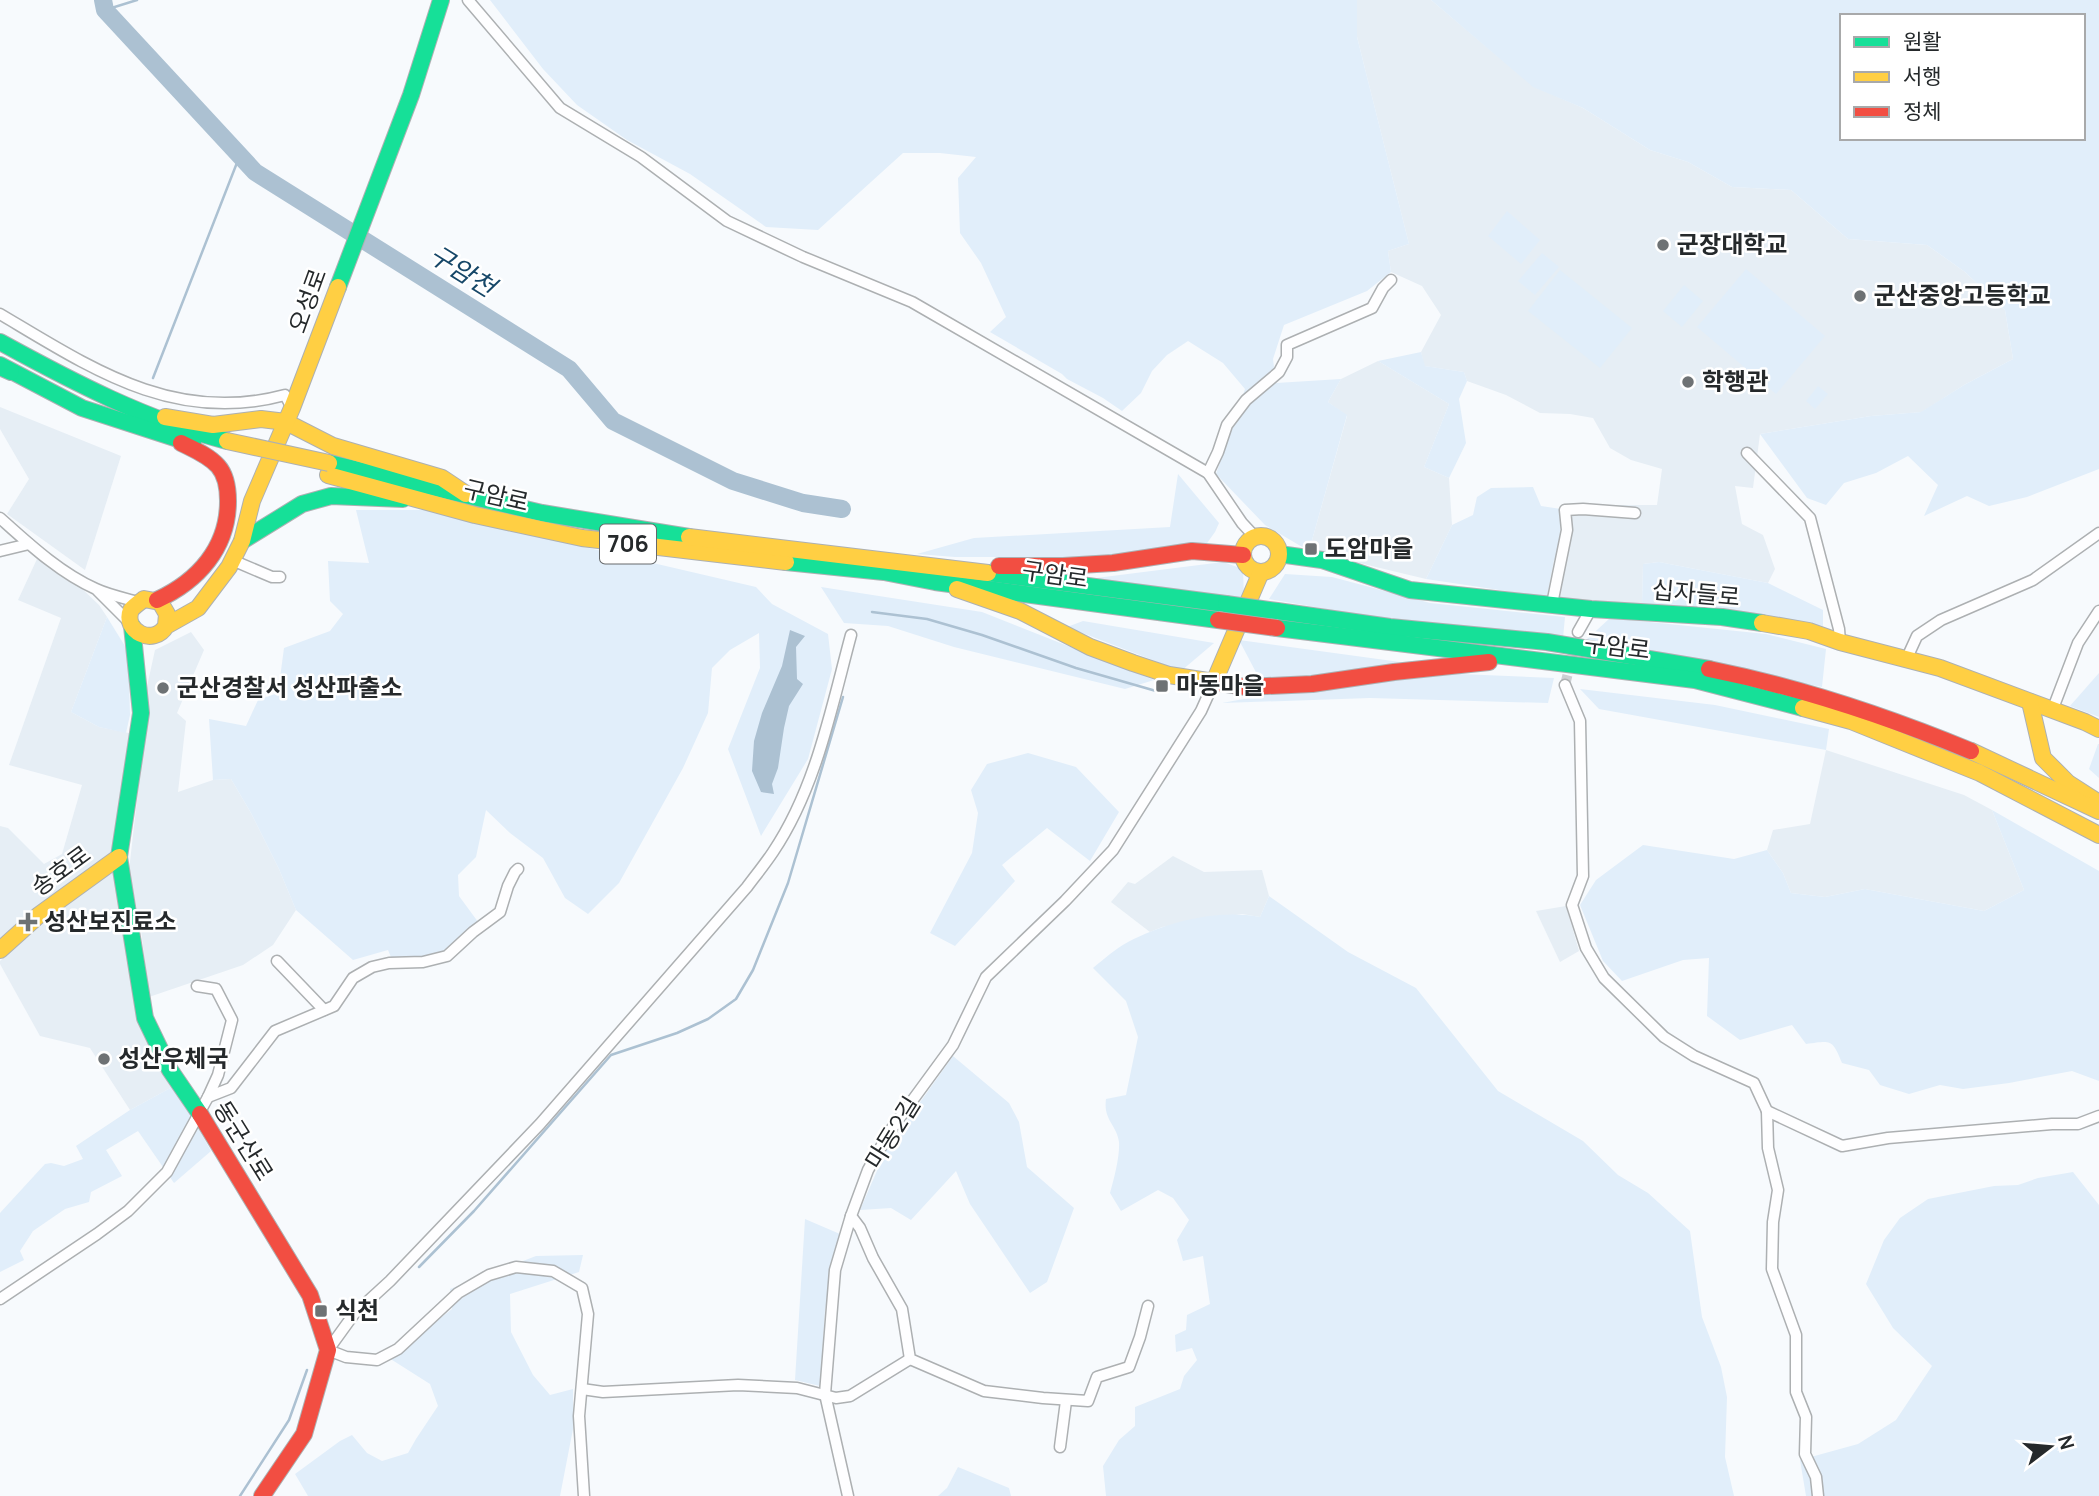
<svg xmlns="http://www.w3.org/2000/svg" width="2099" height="1496" font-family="Manrope,'Noto Sans KR',sans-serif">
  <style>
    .built { fill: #e6eef5 }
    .green { fill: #e1eefa; fill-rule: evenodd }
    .water { fill: #acc1d2 }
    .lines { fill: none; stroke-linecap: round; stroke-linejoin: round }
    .stream { stroke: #acc1d2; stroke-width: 2.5 }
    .river { stroke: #acc1d2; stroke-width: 18 }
    .street-tunnel { stroke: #cdd0d3; stroke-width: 10; stroke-dasharray: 10 5; stroke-linecap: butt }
    .street-casing { stroke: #adb0b2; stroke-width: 13 }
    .fast-casing { stroke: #adb0b2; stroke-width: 18 }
    .slow-casing { stroke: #adb0b2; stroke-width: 18 }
    .jam-casing { stroke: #adb0b2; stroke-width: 18 }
    .street { stroke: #fefeff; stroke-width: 10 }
    .fast { stroke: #16e098; stroke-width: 16 }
    .slow { stroke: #ffcf43; stroke-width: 16 }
    .jam { stroke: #f24e42; stroke-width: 16 }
    .fast-bridge-casing { stroke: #adb0b2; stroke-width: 18; stroke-linecap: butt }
    .slow-bridge-casing { stroke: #adb0b2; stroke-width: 18; stroke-linecap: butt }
    .jam-bridge-casing { stroke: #adb0b2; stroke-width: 18; stroke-linecap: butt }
    .fast-bridge { stroke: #16e098; stroke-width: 16 }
    .slow-bridge { stroke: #ffcf43; stroke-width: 16 }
    .jam-bridge { stroke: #f24e42; stroke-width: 16 }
    .poi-dot { fill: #6e7274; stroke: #fff; stroke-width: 2.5 }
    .labels { text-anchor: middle; stroke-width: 5; stroke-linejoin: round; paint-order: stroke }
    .shield { fill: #fff; stroke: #66696b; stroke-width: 2 }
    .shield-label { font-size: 23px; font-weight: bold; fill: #25292b }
    .poi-label { font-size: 24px; font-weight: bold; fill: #25292b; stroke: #fff; text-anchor: start }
    .street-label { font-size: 24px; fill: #25292b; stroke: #fff }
    .water-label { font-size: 26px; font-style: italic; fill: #164768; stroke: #fff }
  </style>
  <rect width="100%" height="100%" fill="#f7fafd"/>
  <g class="built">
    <polygon points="1357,0 1431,0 1533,86 1583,108 1650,150 1688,162 1732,187 1791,190 1848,239 1927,245 1965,272 2005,310 2013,359 1964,385 1922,412 1871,416 1760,434 1753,488 1735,486 1742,524 1763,535 1775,569 1768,583 1659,562 1643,564 1642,604 1559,598 1564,561 1561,560 1561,505 1657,505 1662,469 1631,460 1610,448 1593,418 1570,414 1540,413 1506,395 1467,381 1464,372 1424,366 1421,352 1441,315 1422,286 1391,272 1388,251 1409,244 1357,37"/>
    <polygon points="1378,361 1449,404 1424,467 1449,478 1452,525 1426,579 1309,551 1347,416 1328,402 1341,379"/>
    <polygon points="0,407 121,456 85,570 7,514 29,479 0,429"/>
    <polygon points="37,559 78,585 99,605 107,617 71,712 99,727 134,734 116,856 0,943 0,826 8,828 44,864 62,854 82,785 9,765 61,618 18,600"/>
    <polygon points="191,632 204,650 177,713 186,721 178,792 213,780 231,779 251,813 279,869 296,910 273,945 243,965 149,997 141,930 129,870 146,722 146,691 155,650"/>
    <polygon points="1826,750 1964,795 1992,810 2024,890 1984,911 1865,889 1825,897 1791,893 1783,873 1767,850 1773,830 1810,824"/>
    <polygon points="1173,856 1204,872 1262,870 1269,896 1260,917 1242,914 1162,927 1150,932 1111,902 1128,882 1135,884"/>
    <polygon points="115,871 135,998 174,1086 130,1110 90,1048 40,1036 0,964 0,961 72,899"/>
    <polygon points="1566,906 1579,951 1560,962 1536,911"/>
  </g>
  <g class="green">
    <polygon points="490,0 1357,0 1357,37 1409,244 1388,251 1391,272 1367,291 1284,325 1273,359 1276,383 1341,379 1328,402 1347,415 1309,551 1265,525 1216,474 1245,389 1223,363 1188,341 1167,355 1152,371 1141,393 1122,411 1103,398 1067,379 1062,374 990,332 1006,317 981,263 960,233 958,178 976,157 940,153 903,153 818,230 766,227 690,174 627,140 577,105 543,69"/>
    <path d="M1431 0H2099V469L2027 497 1989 506 1967 496 1924 516 1938 485 1908 456 1876 473 1844 483 1826 505 1807 498 1760 434 1871 416 1921 412 1964 385 2013 359 2005 310 1965 272 1927 245 1848 239 1791 190 1732 187 1688 162 1650 150 1583 108 1533 87ZM1842 16H2083V138H1842Z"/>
    <polygon points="1507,211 1540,240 1521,264 1488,236"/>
    <polygon points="1542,253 1559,267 1535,295 1518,281"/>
    <polygon points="1746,269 1825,336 1776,394 1697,327"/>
    <polygon points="1560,270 1632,328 1600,368 1528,311"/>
    <polygon points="1684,285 1703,301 1682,327 1663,311"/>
    <polygon points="1421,352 1425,366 1464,372 1467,381 1459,399 1466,443 1449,478 1424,467 1449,404 1378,361"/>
    <polygon points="1818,386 1828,394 1815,409 1806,401"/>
    <polygon points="1178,474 1219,523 1215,532 1205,546 1104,557 955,557 917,554 974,538 1170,527"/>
    <polygon points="1533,487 1541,506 1561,509 1560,553 1554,560 1547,597 1426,579 1452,525 1473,515 1477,497 1491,488"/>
    <polygon points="356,510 426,510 756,587 772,604 828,634 832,669 808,759 761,836 728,749 760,668 759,633 730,650 712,668 708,713 683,768 619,883 588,914 565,898 543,858 510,833 486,810 476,857 458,875 459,896 484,930 455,957 393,962 388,950 353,960 296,910 279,869 251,813 231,779 213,780 209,719 246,726 258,700 278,693 284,648 330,631 343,614 330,601 328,561 369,563"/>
    <polygon points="1223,562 1243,569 1244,598 1080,580"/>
    <polygon points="1659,562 1768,583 1823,610 1823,626 1786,620 1642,604 1643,564"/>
    <polygon points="1285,574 1332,577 1430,603 1565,617 1563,638 1361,615 1269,599"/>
    <polygon points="821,587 982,612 1154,680 1125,689 954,647 888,626 844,623"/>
    <polygon points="107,617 128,651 130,715 126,733 99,727 71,712"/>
    <polygon points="1610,618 1766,634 1826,649 1822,687 1585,641"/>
    <polygon points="1083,621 1214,643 1181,671 1067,627"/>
    <polygon points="1239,640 1400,662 1308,679 1259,678"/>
    <polygon points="2099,673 2099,717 2070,706"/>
    <polygon points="1460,674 1554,678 1548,703 1370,698 1222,703 1271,694"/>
    <polygon points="1580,689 1715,705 1829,729 1826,750 1599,709"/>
    <polygon points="2098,744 2099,744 2099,778 2089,769"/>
    <polygon points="1028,753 1076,767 1119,812 1090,861 1047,828 1002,865 1015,881 955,946 930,933 972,853 978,813 971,790 987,764"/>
    <path d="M1992 810 2099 871V1081L2072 1071 2009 1083 1963 1089 1940 1085 1909 1094 1880 1085 1869 1070 1842 1063C1832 1038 1831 1041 1806 1044L1792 1025 1740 1040 1707 1016 1709 958 1683 960 1622 981 1603 961 1580 905 1596 880 1643 845 1734 859 1767 850 1783 873 1791 893 1825 897 1865 889 1984 911 2024 890Z"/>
    <path d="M1269 896 1348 952 1416 988 1498 1091 1583 1141 1618 1175 1648 1193 1690 1231 1702 1317 1721 1367 1727 1397 1725 1457 1734 1496H1106L1103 1466 1119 1440 1135 1426V1407L1180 1389 1184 1376 1197 1360 1192 1348 1176 1352 1175 1335 1186 1330 1187 1315 1210 1304 1203 1256 1183 1261 1177 1240 1189 1220 1173 1198 1158 1190 1121 1211 1110 1193C1114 1179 1120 1156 1119 1142 1117 1125 1103 1120 1106 1099L1126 1095 1138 1037 1126 1001 1093 968C1104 959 1115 949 1128 942 1167 922 1216 909 1260 917Z"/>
    <polygon points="953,1056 1009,1103 1019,1122 1027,1167 1074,1208 1047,1282 1030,1293 970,1204 956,1171 911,1220 891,1208 860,1210 886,1150"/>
    <polygon points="174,1086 211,1151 174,1183 138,1131 106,1150 122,1176 91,1192 89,1202 65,1209 33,1231 20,1251 24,1260 0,1272 0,1213 45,1164 51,1163 64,1166 83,1159 76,1146 130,1110"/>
    <polygon points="2073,1172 2099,1205 2099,1496 1806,1496 1800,1460 1858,1444 1896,1420 1932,1366 1893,1328 1866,1284 1884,1240 1900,1218 1928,1199 1994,1186 2018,1185 2038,1178"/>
    <polygon points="805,1219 840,1234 825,1310 820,1386 795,1380"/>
    <polygon points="583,1255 579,1272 510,1294 511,1332 533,1375 550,1395 573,1389 573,1429 560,1496 308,1496 295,1474 340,1441 352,1435 367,1453 382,1461 408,1453 416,1439 438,1406 430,1384 389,1358 452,1309 450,1289 536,1256"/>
    <polygon points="958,1467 1009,1488 1011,1496 938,1496 947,1488"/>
  </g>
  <polygon class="water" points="790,630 805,636 796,647 797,679 803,684 789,706 784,728 778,768 772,784 774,794 761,792 752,771 754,741 762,713 782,666"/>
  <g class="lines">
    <g class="stream">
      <polyline points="105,10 137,0"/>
      <polyline points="153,378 240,155"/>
      <polyline points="872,612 927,619 982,635 1076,668 1156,691"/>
      <polyline points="419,1267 474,1211 611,1055 677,1033 708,1019 736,999 753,970 788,883 843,697"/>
      <polyline points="240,1496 289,1420 307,1370"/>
    </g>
    <polyline class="river" points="103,0 105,10 255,172 569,369 613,421 733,481 803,503 842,509"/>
    <polyline class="street-tunnel" points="1565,685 1576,641"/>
    <defs>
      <g id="street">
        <polyline points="468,0 560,108 641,157 727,221 803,257 912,302 1208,473 1242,523 1255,537"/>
        <path d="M0 314C91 368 174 425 285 395L292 408"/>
        <polyline points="1747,453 1810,518 1839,629 1840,642"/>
        <polyline points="1208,473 1218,452 1227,425 1246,400 1279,372 1287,357 1287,345 1372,308 1383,288 1391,280"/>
        <path d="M0 518C29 544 60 573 96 589 109 595 124 598 138 602"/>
        <polyline points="0,551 29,544"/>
        <polyline points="232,560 272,577 280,577"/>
        <polyline points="98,591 131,624"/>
        <polyline points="1552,604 1567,530 1565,510 1583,509 1635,513"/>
        <polyline points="1578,632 1591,609"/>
        <polyline points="1906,660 1917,636 1941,620 2033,580 2099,533"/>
        <polyline points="1565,685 1580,721 1583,876 1572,905 1586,948 1604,978 1664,1037 1694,1056 1754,1083 1767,1111 1842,1146 1888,1138 2052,1124 2078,1124 2099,1116"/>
        <polyline points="2052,711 2078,643 2099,611"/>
        <polyline points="277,961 324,1010"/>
        <polyline points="208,1097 231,1088 275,1031 334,1006 353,978 372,967 389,963 423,962 447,956 473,932 500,912 508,886 515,872 518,869"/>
        <polyline points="1767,1111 1768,1148 1778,1190 1773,1222 1772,1269 1796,1335 1796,1392 1806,1417 1805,1454 1816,1477 1818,1496"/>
        <polyline points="0,1299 97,1234 128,1211 167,1172 208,1097 218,1075 232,1020 216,989 197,986"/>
        <polyline points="1148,1306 1140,1337 1129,1367 1097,1377 1088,1401 1043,1398 984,1391 910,1359 902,1309 873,1258 860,1228 851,1216 868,1170 890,1131 953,1045 986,977 1065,901 1113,850 1201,711 1214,682"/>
        <polyline points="582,1389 603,1392 738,1385 797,1388 836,1398 850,1396 910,1359"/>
        <polyline points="1060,1447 1066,1401"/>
        <path d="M584 1496 579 1416 588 1314 582 1288 553 1271 516 1267 489 1275 458 1293 398 1349 377 1360 346 1357 328 1350 354 1314 390 1281 540 1124 747 887C756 875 765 864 773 852 816 788 831 709 851 635"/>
        <polyline points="848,1496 825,1394 835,1270 851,1216"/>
      </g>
      <g id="fast">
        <polyline points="338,287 411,95 441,0"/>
        <path d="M0 342C73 382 146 420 227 441"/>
        <polyline points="0,365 82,408 193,444"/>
        <polyline points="0,367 11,372"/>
        <polyline points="329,463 542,513 689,537"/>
        <polyline points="242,541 302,504 331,496 403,499"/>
        <polyline points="1279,554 1322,560 1410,590 1591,609 1722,617 1762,623"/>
        <polyline points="786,562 884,572 935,582 1218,620"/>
        <polyline points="988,573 1226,604"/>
        <polyline points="1277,611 1390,627 1547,642 1709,669"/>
        <polyline points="132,626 141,713 119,857 145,1018 170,1070 200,1114"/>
        <polyline points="1277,628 1695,680 1803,708"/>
      </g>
      <g id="slow">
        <polyline points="165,417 213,425 261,419 286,422 333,446 442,478 466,494"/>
        <polyline points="328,475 475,515 582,538 786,562"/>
        <circle cx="1261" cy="554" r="18"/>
        <polyline points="689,537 988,573"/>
        <polyline points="957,589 1020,611 1090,647 1133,663 1169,675 1214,682 1261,572"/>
        <polyline points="1762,623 1809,631 1840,642 1940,668 2085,722 2099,729"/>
        <path d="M166 626 167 614 160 602 144 599C140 602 134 606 131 610 122 631 154 647 166 626L198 608 229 567 242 541 252 501 292 408 338 287"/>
        <polyline points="2030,702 2043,758 2068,783 2099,803"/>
        <polyline points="1803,708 1851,721 1980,773 2099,835"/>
        <polyline points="1971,751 2099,811"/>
        <polyline points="0,950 39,915 119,857"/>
      </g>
      <g id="jam">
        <polyline points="999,566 1063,566 1113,563 1192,551 1243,555"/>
        <path d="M157 600C198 581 228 548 228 501 228 489 226 475 218 466 208 455 193 449 181 443"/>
        <path d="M1709 669C1799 687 1886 716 1971 751"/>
        <polyline points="1214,682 1246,687 1312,684 1394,672 1489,662"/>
        <polyline points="200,1114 310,1295 328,1350 304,1434 262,1496"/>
      </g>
    </defs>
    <use href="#street" class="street-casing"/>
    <use href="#fast" class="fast-casing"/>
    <use href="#slow" class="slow-casing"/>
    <use href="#jam" class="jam-casing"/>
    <use href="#street" class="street"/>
    <use href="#fast" class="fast"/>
    <use href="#slow" class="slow"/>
    <use href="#jam" class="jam"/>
    <defs>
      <polyline id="fast-bridge" points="1226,604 1277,611"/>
      <polyline id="slow-bridge" points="227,441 329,463"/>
      <polyline id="jam-bridge" points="1218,620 1277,628"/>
    </defs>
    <use href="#fast-bridge" class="fast-bridge-casing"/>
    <use href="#slow-bridge" class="slow-bridge-casing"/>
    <use href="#jam-bridge" class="jam-bridge-casing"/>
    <use href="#fast-bridge" class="fast-bridge"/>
    <use href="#slow-bridge" class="slow-bridge"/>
    <use href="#jam-bridge" class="jam-bridge"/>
  </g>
  <g class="poi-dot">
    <circle cx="1663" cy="245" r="7"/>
    <circle cx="1860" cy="296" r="7"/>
    <circle cx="1688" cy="382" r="7"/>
    <rect x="1304" y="542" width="14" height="14" rx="3.5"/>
    <rect x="1155" y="679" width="14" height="14" rx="3.5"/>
    <circle cx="163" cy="688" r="7"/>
    <path d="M24.5 911.5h7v7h7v7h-7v7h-7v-7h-7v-7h7z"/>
    <circle cx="104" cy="1059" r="7"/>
    <rect x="314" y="1304" width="14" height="14" rx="3.5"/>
  </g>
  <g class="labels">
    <rect class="shield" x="600" y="524.5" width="56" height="39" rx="5"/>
    <g class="shield-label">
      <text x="628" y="552">706</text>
    </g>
    <g class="poi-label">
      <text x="1677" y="253">군장대학교</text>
      <text x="1874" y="304">군산중앙고등학교</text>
      <text x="1702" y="390">학행관</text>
      <text x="1325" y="557">도암마을</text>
      <text x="1176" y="694">마동마을</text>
      <text x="177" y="696">군산경찰서 성산파출소</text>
      <text x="44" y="930">성산보진료소</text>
      <text x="118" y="1067">성산우체국</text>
      <text x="335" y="1319">식천</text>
    </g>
    <g class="street-label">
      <text transform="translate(308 301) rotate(-70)" y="8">오성로</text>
      <text transform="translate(496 496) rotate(13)" y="8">구암로</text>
      <text transform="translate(1055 575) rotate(8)" y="8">구암로</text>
      <text transform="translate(1696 594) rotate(5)" y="8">십자들로</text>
      <text transform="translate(1617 647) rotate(7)" y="8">구암로</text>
      <text transform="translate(61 871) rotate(-36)" y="8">송호로</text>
      <text transform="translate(893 1133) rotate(-58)" y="8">마동2길</text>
      <text transform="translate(243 1141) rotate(58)" y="8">동군산로</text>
    </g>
    <g class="water-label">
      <text transform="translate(462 271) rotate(32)" y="9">구암천</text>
    </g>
  </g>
  <rect x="1840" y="14" width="245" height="126" fill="#ffffff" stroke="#a8a9aa" stroke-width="2"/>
  <rect x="1854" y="37" width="35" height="10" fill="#16e098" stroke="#a8a9aa" stroke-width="2"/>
  <text x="1903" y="49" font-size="21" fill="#25292b">원활</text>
  <rect x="1854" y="72" width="35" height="10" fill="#ffcf43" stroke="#a8a9aa" stroke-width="2"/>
  <text x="1903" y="84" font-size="21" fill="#25292b">서행</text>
  <rect x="1854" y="107" width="35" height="10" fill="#f24e42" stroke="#a8a9aa" stroke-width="2"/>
  <text x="1903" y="119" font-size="21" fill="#25292b">정체</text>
  <g transform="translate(2050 1447) rotate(74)" stroke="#ffffff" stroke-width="5" paint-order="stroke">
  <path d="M0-5L12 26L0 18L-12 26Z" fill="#25292b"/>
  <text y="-10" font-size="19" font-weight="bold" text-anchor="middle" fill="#25292b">N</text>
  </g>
</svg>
